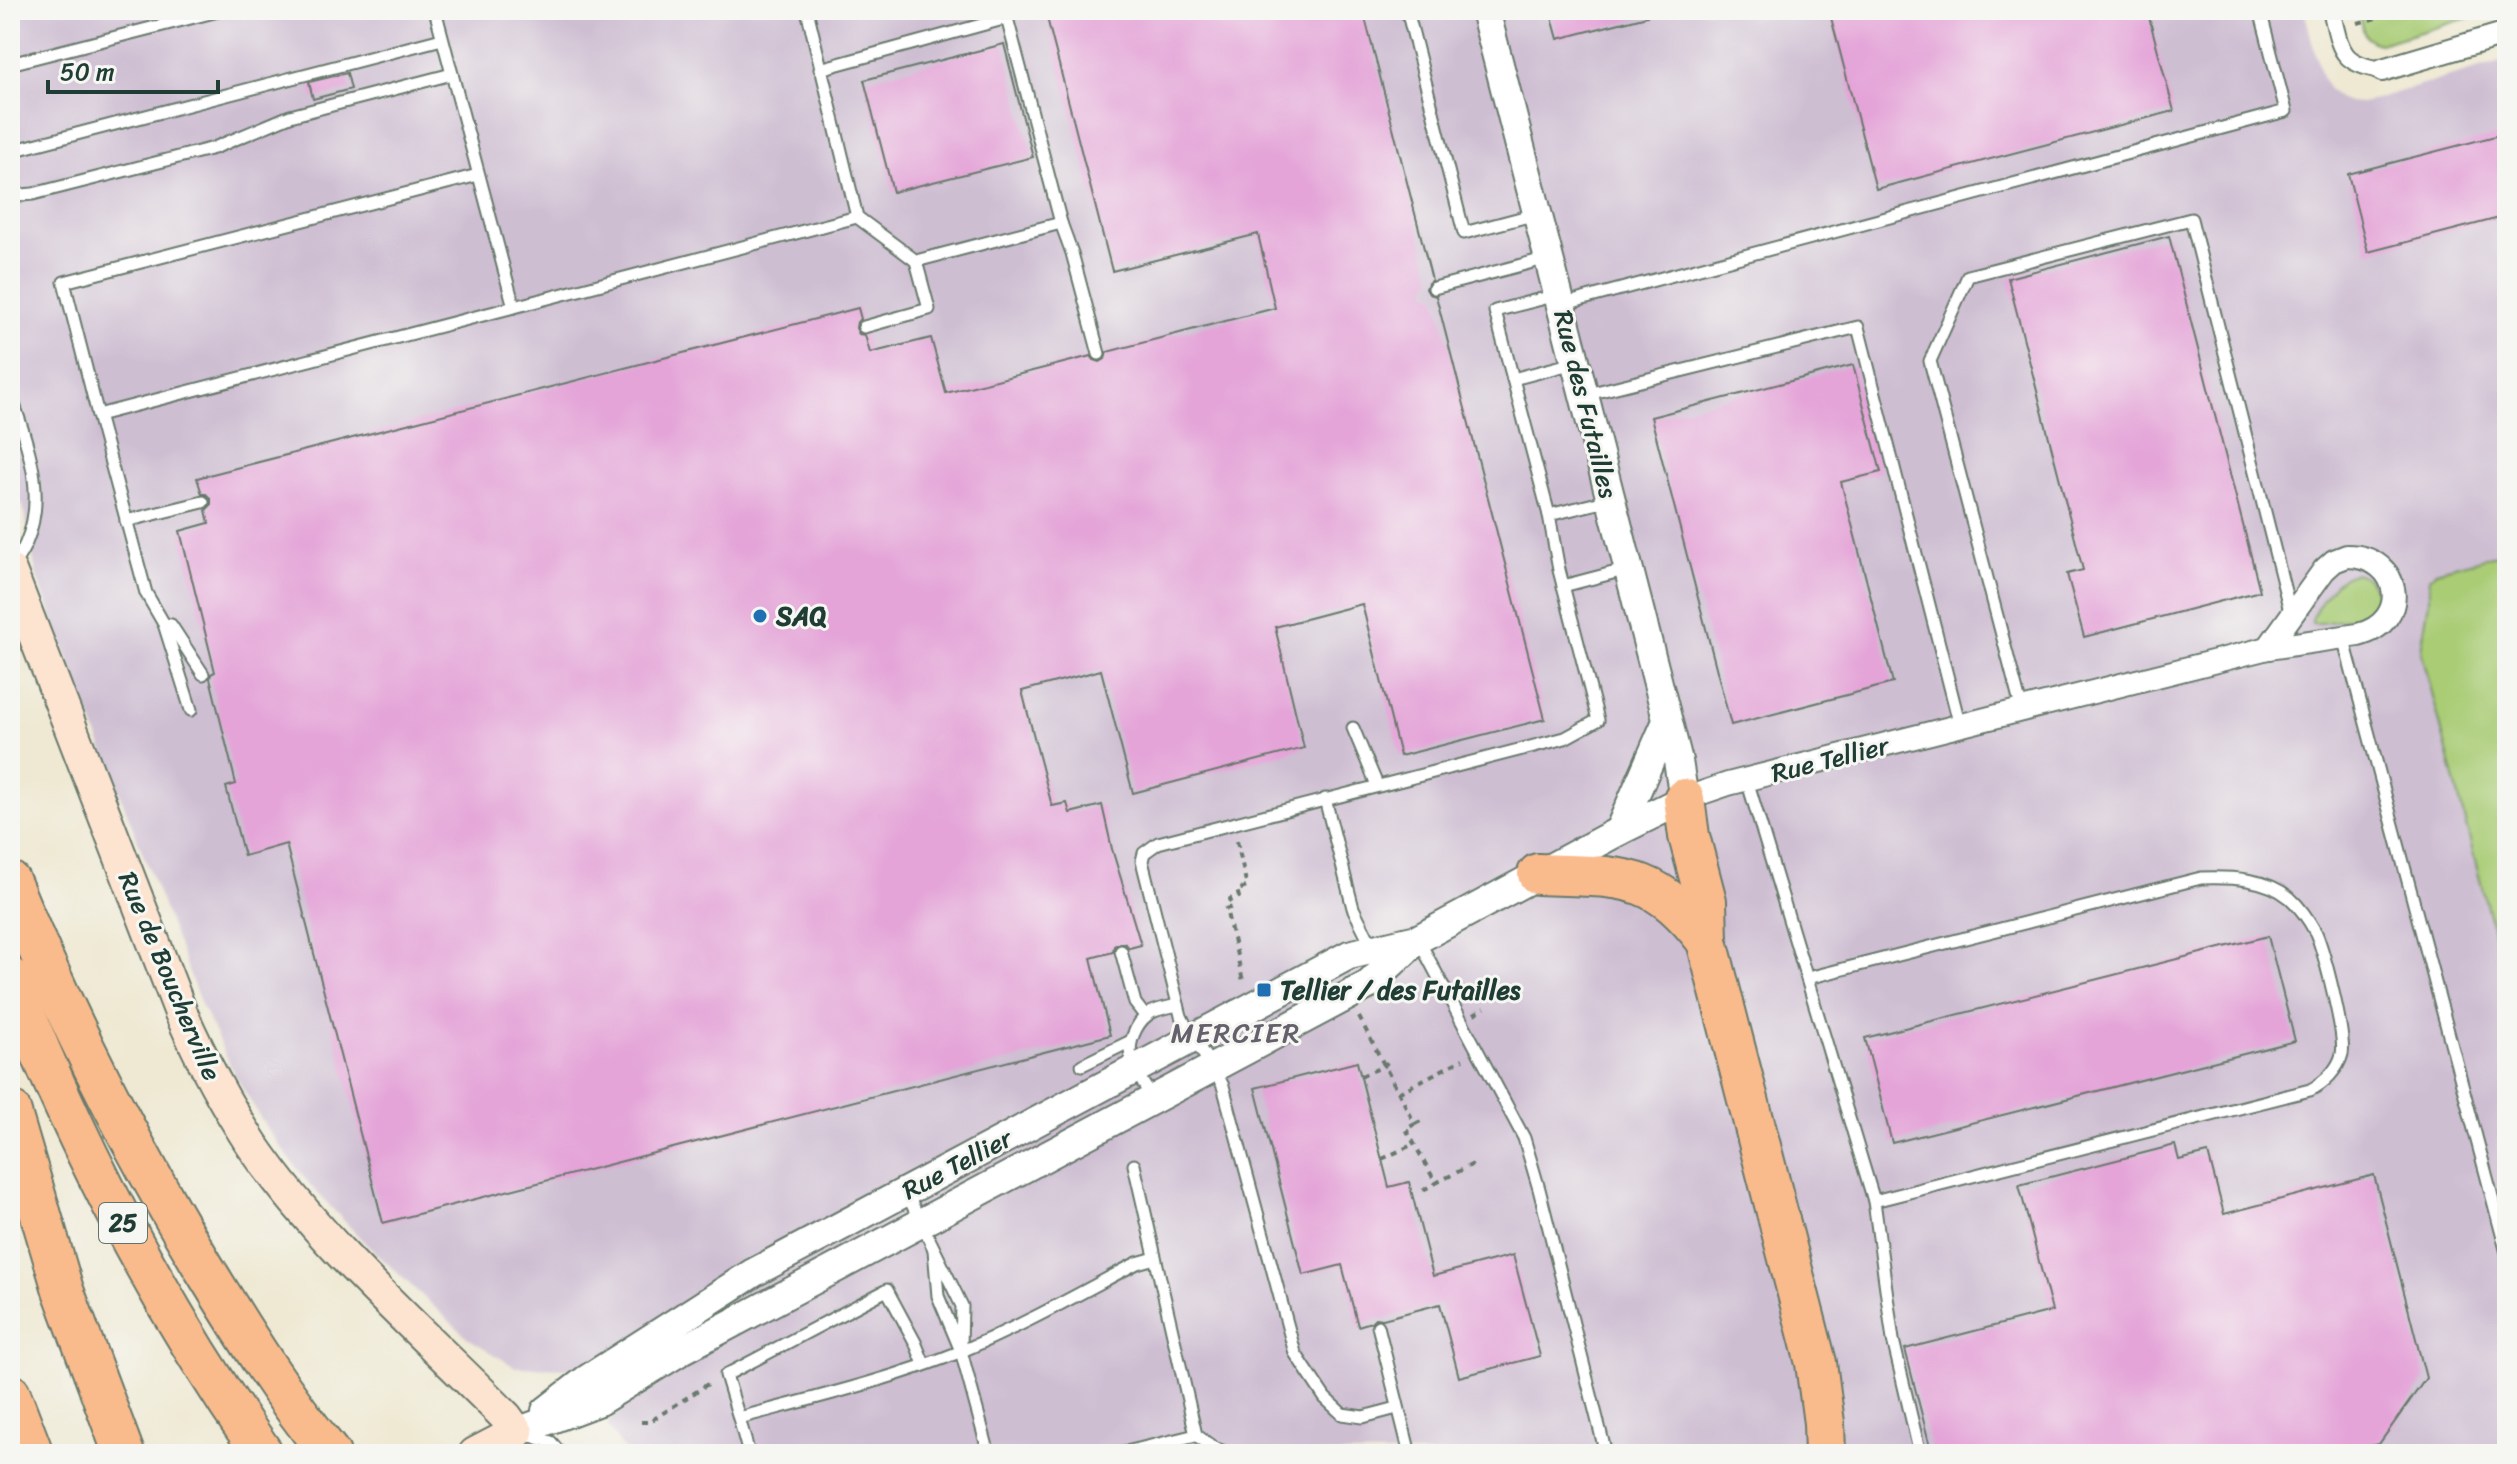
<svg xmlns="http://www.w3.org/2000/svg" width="2517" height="1464" font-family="Sriracha,sans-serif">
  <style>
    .industrial { fill: #cebed2 }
    .green { fill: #a9cc75; stroke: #648454; stroke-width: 2 }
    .building { fill: #e4a4d8 }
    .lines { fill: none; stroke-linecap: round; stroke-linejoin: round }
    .service-casing { stroke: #68796c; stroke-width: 15 }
    .pedestrian-casing { stroke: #68796c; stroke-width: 20 }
    .minor-casing { stroke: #68796c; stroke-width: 26 }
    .tertiary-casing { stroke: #68796c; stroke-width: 32 }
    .secondary-casing { stroke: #68796c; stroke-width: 36 }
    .motorway-casing { stroke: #68796c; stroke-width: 44 }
    .path { stroke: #68796c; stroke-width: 4; stroke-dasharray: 6 6; stroke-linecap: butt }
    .service { stroke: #fff; stroke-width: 11 }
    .pedestrian { stroke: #fff; stroke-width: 16 }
    .minor { stroke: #fff; stroke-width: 22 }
    .tertiary { stroke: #fff; stroke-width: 28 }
    .secondary { stroke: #fde4d1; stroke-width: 32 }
    .motorway { stroke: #fabb8c; stroke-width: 40 }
    .poi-dot { fill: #1f6fb2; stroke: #f6f6f2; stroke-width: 3 }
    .labels { text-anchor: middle; stroke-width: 6; stroke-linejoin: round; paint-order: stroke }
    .shield { fill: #f6f6f2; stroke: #60746d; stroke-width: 2 }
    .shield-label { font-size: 24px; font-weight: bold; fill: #1f3d34 }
    .street-label { font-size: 26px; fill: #1f3d34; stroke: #f6f6f2 }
    .poi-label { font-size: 26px; font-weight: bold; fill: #1f3d34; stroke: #f6f6f2; text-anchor: start }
    .neighbourhood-label { font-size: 28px; letter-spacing: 2px; fill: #64616d; stroke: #f6f6f2 }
  </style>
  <rect width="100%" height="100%" fill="#f6f6f2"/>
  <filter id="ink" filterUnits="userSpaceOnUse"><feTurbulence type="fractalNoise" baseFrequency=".0125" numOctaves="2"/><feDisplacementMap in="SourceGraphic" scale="16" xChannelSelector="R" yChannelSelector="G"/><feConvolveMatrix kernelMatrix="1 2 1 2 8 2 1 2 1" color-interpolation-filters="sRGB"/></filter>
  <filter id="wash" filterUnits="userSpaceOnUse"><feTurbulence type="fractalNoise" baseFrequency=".006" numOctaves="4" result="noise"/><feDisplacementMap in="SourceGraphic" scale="32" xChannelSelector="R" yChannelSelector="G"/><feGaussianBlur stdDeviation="1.8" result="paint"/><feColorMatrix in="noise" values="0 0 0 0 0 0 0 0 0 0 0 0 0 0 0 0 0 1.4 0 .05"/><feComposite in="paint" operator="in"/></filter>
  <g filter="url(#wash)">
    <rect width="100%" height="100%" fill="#efe9d3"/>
    <polygon class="industrial" points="10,10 2304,10 2321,75 2328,88 2338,98 2348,102 2362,103 2507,60 2507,1445 2484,1454 627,1454 608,1427 609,1413 575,1366 566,1368 515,1367 468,1338 365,1243 311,1186 267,1129 235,1075 200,1002 37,578 23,507 10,478"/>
    <g class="green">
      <path d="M2358 10H2495L2380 44C2362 42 2362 25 2358 10Z"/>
      <polygon points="2507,552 2507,985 2421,650 2429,601 2429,578 2436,571"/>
      <path d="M2355 573C2372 576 2384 597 2368 611 2359 618 2323 624 2312 623V617C2323 601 2334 576 2355 573Z"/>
    </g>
    <g id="blocks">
      <g class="building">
        <polygon points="1045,10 1363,10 1432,280 1428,283 1426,289 1429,294 1436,296 1545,719 1400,756 1362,604 1275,627 1304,748 1133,793 1101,670 1022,691 1052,806 1067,803 1070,813 1102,805 1112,849 1141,945 1129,948 1126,944 1120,943 1114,946 1113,952 1091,958 1110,1035 383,1223 286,844 244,856 226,787 236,784 210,678 211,674 215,672 180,531 209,523 206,510 211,505 211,499 206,494 202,494 197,478 858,308 861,319 857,322 856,328 859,334 865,335 870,353 931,338 946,393 1091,356 1094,360 1100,362 1105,359 1107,352 1275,308 1258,234 1112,271"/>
        <polygon points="1550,10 1646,10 1647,16 1558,39"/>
        <polygon points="1829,10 2147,10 2174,111 1876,189"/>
        <polygon points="1004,44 1033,157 893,192 864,80"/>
        <polygon points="347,73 351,89 313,99 309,82"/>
        <polygon points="2507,133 2507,216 2368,252 2348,174"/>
        <polygon points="2169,236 2260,591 2084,637 2067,574 2083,570 2008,278"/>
        <polygon points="1853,365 1881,472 1841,482 1893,683 1731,725 1651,417"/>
        <polygon points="2268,936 2295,1041 1892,1143 1865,1038"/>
        <polygon points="1357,1062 1389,1187 1409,1182 1433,1276 1513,1255 1540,1356 1459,1377 1440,1304 1383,1319 1375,1318 1371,1322 1358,1326 1342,1265 1303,1275 1255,1088"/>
        <polygon points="2175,1145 2179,1160 2208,1153 2224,1214 2374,1175 2426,1378 2379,1444 2340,1454 1932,1454 1905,1349 2052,1311 2019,1185"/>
      </g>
    </g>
  </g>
  <g filter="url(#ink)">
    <use href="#blocks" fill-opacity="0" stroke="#68796c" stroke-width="2"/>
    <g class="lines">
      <defs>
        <g id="service">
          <polyline points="435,10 514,307 857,217"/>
          <polyline points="807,10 857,217 916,261 1061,223 1007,18 820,69"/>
          <polyline points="1407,10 1464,233 1536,214"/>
          <polyline points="10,64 222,10"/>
          <polyline points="10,156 19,149 442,39"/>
          <polyline points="10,196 33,194 214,148 290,116 452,74"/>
          <polyline points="1061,223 1072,253 1099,354"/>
          <polyline points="1434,288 1548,258"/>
          <polyline points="1557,295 1495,311 1549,515 1610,500"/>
          <polyline points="1561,305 2286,111 2260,10"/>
          <polyline points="864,327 929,309 916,261"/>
          <polyline points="1513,379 1574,363"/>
          <path d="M10 392C26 442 48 492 26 543 22 553 15 562 10 570"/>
          <polyline points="1584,395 1858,327 1960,726"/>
          <polyline points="98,415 64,282 478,175"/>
          <polyline points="126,521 203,502"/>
          <polyline points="1563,586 1628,569"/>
          <polyline points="164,624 171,625 203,674"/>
          <polyline points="2343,637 2507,1253"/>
          <polyline points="191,710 164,624 146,593 98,415 514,307"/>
          <polyline points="2022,711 1930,361 1968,276 2191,219 2291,615"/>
          <polyline points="1353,728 1377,785"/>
          <polyline points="1747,780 1874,1201"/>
          <polyline points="1325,799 1353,908 1373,948"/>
          <polyline points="1418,939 1524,1138 1539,1189 1606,1454"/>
          <polyline points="1121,951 1135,1003 1145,1016"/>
          <path d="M1808 978 2201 878C2231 877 2266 878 2290 898 2300 907 2310 922 2316 933 2324 952 2346 1036 2342 1054 2338 1070 2324 1083 2310 1090L1874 1201 1893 1340 1920 1454"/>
          <polyline points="1082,1065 1129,1042"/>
          <path d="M1152 1098C1138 1073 1121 1057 1136 1029 1146 1010 1159 1009 1178 1005"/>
          <polyline points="906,1192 962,1306 961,1346"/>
          <polyline points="934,1250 938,1296 961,1351 989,1454"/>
          <polyline points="1378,1326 1410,1454"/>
          <path d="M1397 1408 1363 1417 1342 1414 1325 1398 1295 1353 1223 1086C1211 1061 1192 1041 1181 1016L1142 861 1144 853 1158 843 1565 738 1598 720 1559 570 1549 515"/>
          <polyline points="739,1418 726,1375 887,1290 915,1342 924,1364"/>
          <polyline points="528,1435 551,1442 561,1454"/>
          <polyline points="1196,1435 1214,1448 1230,1454"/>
          <path d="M749 1454 739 1418C814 1398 890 1380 962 1351 1022 1326 1080 1293 1137 1263L1155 1258"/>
          <polyline points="1118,1454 1196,1435 1134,1165"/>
        </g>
        <path id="pedestrian" d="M2331 10C2341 48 2338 63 2382 70"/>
        <g id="minor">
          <polyline points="2382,70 2507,33"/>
          <path d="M2347 556C2402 556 2412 622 2358 635L2268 648 2324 570 2334 561Z"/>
          <polyline points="1684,799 1728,784 2268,648"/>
        </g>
        <g id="tertiary">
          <polyline points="1619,831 1667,721"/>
          <polyline points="546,1411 586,1380 753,1273 1349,955 1413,940"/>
          <polyline points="517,1432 599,1401 682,1350 1368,985 1418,939 1619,831 1684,799 1678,761 1485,10"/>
        </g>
        <path id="secondary" d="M10 571 181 1013C202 1060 225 1104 253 1146 321 1245 422 1332 506 1417L517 1432 475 1454"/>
        <g id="motorway">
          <polyline points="1684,799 1689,836 1706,901 1707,941 1816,1363 1824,1423 1825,1454"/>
          <path d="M1538 874C1622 878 1652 869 1707 941"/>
          <path d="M10 882C65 1016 129 1144 204 1268 243 1332 282 1395 330 1454"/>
          <path d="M10 978C76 1145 160 1307 263 1454"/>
          <polyline points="10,1110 63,1290 124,1454"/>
          <polyline points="10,1394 33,1454"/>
        </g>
      </defs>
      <use href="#service" class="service-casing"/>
      <use href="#pedestrian" class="pedestrian-casing"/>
      <use href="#minor" class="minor-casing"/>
      <use href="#tertiary" class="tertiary-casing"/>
      <use href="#secondary" class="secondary-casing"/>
      <use href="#motorway" class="motorway-casing"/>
      <g class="path">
        <polyline points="2358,23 2405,10"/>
        <polyline points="1237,841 1247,887 1237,890 1239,897 1230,899 1233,907 1226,909 1244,985"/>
        <polyline points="1474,1014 1485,1008"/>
        <polyline points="1359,1017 1415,1124 1406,1129 1436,1183 1473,1164"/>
        <polyline points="1361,1076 1384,1066 1391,1058"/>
        <polyline points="1398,1093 1463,1059"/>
        <polyline points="1415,1124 1423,1120"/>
        <polyline points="1382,1159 1414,1144"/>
        <polyline points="1423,1190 1436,1183"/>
        <polyline points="641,1422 649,1422 711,1382"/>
      </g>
      <use href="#service" class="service"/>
      <use href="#pedestrian" class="pedestrian"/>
      <use href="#minor" class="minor"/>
      <use href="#tertiary" class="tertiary"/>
      <use href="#secondary" class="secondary"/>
      <use href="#motorway" class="motorway"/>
    </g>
  </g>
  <g class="poi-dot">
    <circle cx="760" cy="616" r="8"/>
    <rect x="1256" y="982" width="16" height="16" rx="4"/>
  </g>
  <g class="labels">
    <rect class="shield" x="99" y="1203" width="48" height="40" rx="6"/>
    <g class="shield-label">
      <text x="123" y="1231">25</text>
    </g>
    <g class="street-label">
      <text transform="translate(1586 404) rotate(76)" y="9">Rue des Futailles</text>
      <text transform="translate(1830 759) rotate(-14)" y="9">Rue Tellier</text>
      <text transform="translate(170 976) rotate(67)" y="9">Rue de Boucherville</text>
      <text transform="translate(957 1164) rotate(-28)" y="9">Rue Tellier</text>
    </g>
    <g class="poi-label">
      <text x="776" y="625">SAQ</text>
      <text x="1280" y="999">Tellier / des Futailles</text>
    </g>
    <g class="neighbourhood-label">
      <text x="1236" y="1042">MERCIER</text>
    </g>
  </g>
  <rect width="2517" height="1464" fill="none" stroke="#f6f6f2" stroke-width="40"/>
  <path d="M48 80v12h170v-12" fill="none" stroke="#1f3d34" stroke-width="4"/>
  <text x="60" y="80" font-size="24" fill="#1f3d34" stroke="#f6f6f2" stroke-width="6" paint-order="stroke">50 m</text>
</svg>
